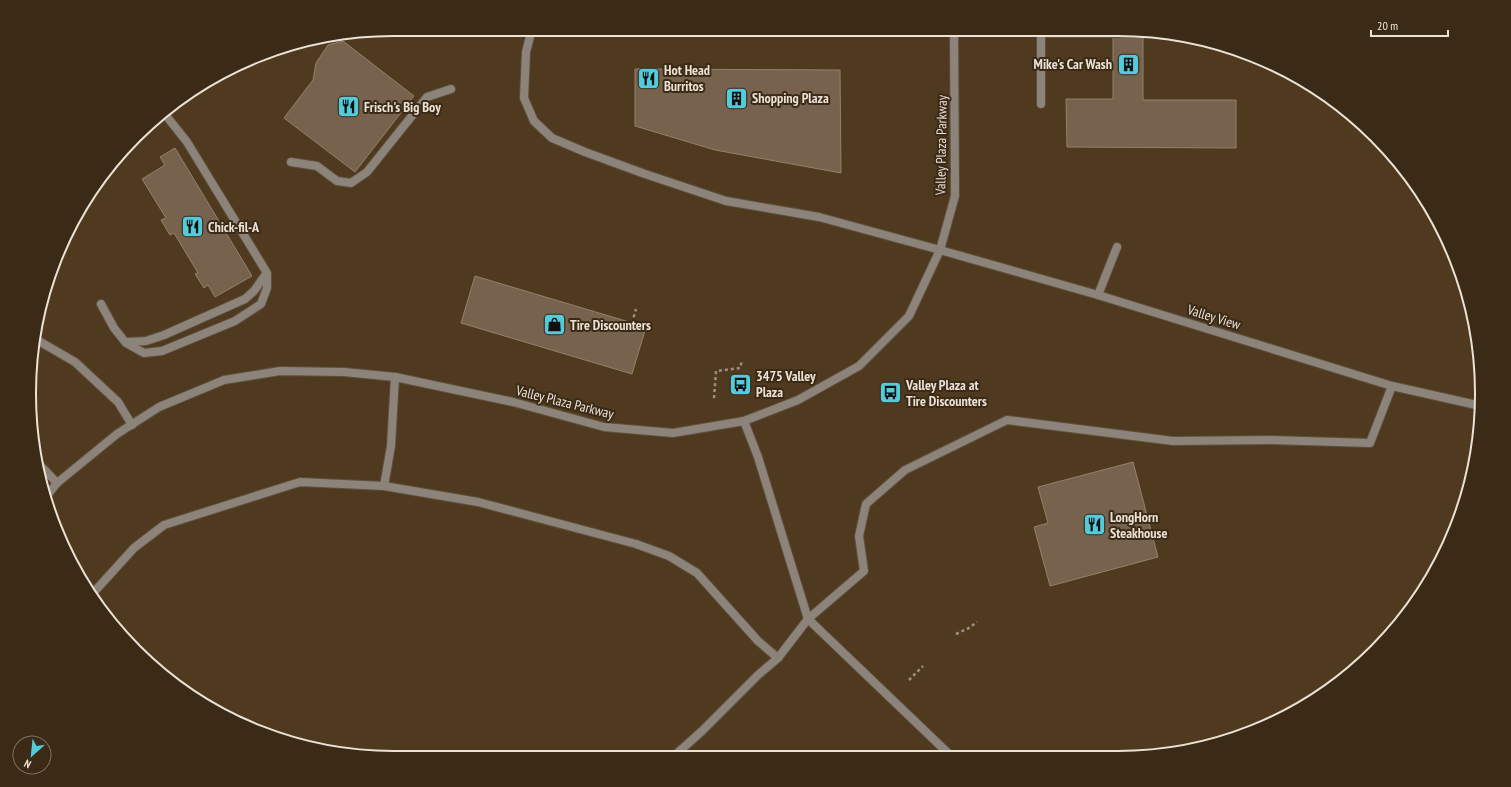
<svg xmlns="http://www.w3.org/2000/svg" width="1511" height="787" font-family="'PT Sans Narrow',sans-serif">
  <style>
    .built { fill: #4f3a20 }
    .building { fill: #77634d; stroke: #94816b }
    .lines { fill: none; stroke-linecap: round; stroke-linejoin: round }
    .service-casing { stroke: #5f503d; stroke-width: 10 }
    .minor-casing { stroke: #5f503d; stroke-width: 10 }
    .path { stroke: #9e9182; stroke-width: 2.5; stroke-dasharray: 3 3; stroke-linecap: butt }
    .service { stroke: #8c847a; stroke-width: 8 }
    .minor { stroke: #8c847a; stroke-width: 8 }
    .labels { text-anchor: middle; stroke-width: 4; stroke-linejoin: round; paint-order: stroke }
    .poi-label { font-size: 14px; font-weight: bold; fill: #ebe1d5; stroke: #3a2a16; text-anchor: start }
    .street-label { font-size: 14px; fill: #ebe1d5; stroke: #3a2a16 }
    .rim { fill: none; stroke: #ebe1d5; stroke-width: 2 }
  </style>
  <rect width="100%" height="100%" fill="#443420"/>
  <polygon class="built" points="394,29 1141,30 1212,41 1279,67 1340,104 1392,153 1433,211 1463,277 1479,346 1481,418 1470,488 1444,555 1391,634 1320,696 1257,730 1165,755 370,757 299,746 232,720 136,651 66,555 41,488 30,418 41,299 90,191 171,104 276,48"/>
  <g class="building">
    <polygon points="1113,30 1143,30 1143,100 1236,100 1236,148 1067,147 1066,99 1113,99"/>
    <polygon points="343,41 414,96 355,172 284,118 313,80 316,63 328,45"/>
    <polygon points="635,69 840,70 841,173 715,150 635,126"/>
    <polygon points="175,148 252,276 215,297 208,285 204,288 195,274 198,273 174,233 170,235 161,220 166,218 142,179 165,165 160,157"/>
    <polygon points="475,276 646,327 632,374 461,323"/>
    <polygon points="1133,462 1158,557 1050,586 1034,527 1048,523 1038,487"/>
  </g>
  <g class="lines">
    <defs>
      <g id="service">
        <polyline points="532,29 526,52 524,98 534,121 552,138 585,152 645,174 726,201 819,217 940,250"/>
        <polyline points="1041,104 1041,33 1161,33"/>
        <polyline points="291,162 317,166 337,181 351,183 367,172 427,97 451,89"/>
        <polyline points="1098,295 1117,247"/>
        <polyline points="101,304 114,328 126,343 144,353 162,351 235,321 261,304 267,288 267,273 187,142 164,113"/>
        <polyline points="37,340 75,362 118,402 132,425"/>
        <polyline points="127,342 146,341 164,335 245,299 254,291 266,274"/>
        <polyline points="744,421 758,457 808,619 950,755"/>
        <polyline points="37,462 57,483"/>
        <polyline points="384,486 391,446 395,377"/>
        <polyline points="94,592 134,548 164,525 300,482 384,486 478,502 636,544 669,556 697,573 758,641 778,658"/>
        <polyline points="674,756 702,731 758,675 778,658 808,619 864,571 859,536 866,504 905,470 1007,420 1173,441 1271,440 1370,443 1392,386"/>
      </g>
      <g id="minor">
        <polyline points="940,250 1098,295 1392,386 1481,406"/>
        <polyline points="45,498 57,483 117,434 159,407 224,380 280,371 344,372 395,377 513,402 604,427 673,433 744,421 798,400 859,366 909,316 940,250 955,196 954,30"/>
      </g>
    </defs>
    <use href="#service" class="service-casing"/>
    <use href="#minor" class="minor-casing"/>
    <g class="path">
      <polyline points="632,323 636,309"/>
      <polyline points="714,398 716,371 740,368 742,361"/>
      <polyline points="956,634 969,628 977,622"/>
      <polyline points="909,680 923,666"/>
    </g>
    <use href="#service" class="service"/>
    <use href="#minor" class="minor"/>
  </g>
  <defs>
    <symbol id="building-square" viewBox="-11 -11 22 22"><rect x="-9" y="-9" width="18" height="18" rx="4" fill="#53cbda" stroke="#3a2a16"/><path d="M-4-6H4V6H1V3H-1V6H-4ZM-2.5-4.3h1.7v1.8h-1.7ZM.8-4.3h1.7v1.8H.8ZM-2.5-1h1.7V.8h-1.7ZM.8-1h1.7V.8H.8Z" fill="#111"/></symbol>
    <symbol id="restaurant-square" viewBox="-11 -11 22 22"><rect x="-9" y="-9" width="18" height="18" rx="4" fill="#53cbda" stroke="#3a2a16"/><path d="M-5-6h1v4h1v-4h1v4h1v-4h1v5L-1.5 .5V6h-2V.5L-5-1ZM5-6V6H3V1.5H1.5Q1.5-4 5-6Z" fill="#111"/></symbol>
    <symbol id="shop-square" viewBox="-11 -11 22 22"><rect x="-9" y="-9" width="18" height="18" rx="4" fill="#53cbda" stroke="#3a2a16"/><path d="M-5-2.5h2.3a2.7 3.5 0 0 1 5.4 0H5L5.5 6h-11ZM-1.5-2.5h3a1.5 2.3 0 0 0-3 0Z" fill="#111"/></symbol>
    <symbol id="bus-square" viewBox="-11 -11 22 22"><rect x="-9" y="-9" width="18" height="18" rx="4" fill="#53cbda" stroke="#3a2a16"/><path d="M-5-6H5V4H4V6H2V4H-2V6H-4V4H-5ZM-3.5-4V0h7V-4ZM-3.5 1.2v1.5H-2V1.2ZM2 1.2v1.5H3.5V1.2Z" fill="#111"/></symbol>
  </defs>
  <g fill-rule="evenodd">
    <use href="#building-square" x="1116" y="52" width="25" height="25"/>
    <use href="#restaurant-square" x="636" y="66" width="25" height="25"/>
    <use href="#building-square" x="724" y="86" width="25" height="25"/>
    <use href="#restaurant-square" x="336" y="94" width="25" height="25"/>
    <use href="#restaurant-square" x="180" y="214" width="25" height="25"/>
    <use href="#shop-square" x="542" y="312" width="25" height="25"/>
    <use href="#bus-square" x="728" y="372" width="25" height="25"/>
    <use href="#bus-square" x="878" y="380" width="25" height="25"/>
    <use href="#restaurant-square" x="1082" y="512" width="25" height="25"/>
  </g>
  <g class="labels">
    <g class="poi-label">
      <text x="1112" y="69" text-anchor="end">Mike's Car Wash</text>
      <text x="664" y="75">Hot Head<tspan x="664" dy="16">Burritos</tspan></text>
      <text x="752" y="103">Shopping Plaza</text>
      <text x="364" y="112">Frisch's Big Boy</text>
      <text x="208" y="232">Chick-fil-A</text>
      <text x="570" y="330">Tire Discounters</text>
      <text x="756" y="381">3475 Valley<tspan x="756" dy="16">Plaza</tspan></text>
      <text x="906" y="390">Valley Plaza at<tspan x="906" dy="16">Tire Discounters</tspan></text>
      <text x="1110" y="522">LongHorn<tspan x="1110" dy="16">Steakhouse</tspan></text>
    </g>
    <g class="street-label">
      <text transform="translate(941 145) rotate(-89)" y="5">Valley Plaza Parkway</text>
      <text transform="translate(1214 317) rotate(17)" y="5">Valley View</text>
      <text transform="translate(565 402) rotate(14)" y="5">Valley Plaza Parkway</text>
    </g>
  </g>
  <path d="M0 0H1511V787H0ZM393 36H1118A357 357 0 0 1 1475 393V394A357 357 0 0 1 1118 751H393A357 357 0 0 1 36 394V393A357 357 0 0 1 393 36Z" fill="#3a2a16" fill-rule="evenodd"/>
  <path class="rim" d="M393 36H1118A357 357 0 0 1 1475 393V394A357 357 0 0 1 1118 751H393A357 357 0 0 1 36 394V393A357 357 0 0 1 393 36Z"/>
  <g transform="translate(32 755) rotate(207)"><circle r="19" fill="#3a2a16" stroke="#817362"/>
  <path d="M0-3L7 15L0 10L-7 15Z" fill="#53cbda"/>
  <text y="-6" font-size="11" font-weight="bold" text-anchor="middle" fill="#ebe1d5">N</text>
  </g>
  <path d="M1371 30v6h77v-6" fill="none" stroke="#ebe1d5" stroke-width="2"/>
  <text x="1377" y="30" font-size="12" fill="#ebe1d5" stroke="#3a2a16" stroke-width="3" paint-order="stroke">20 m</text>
</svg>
